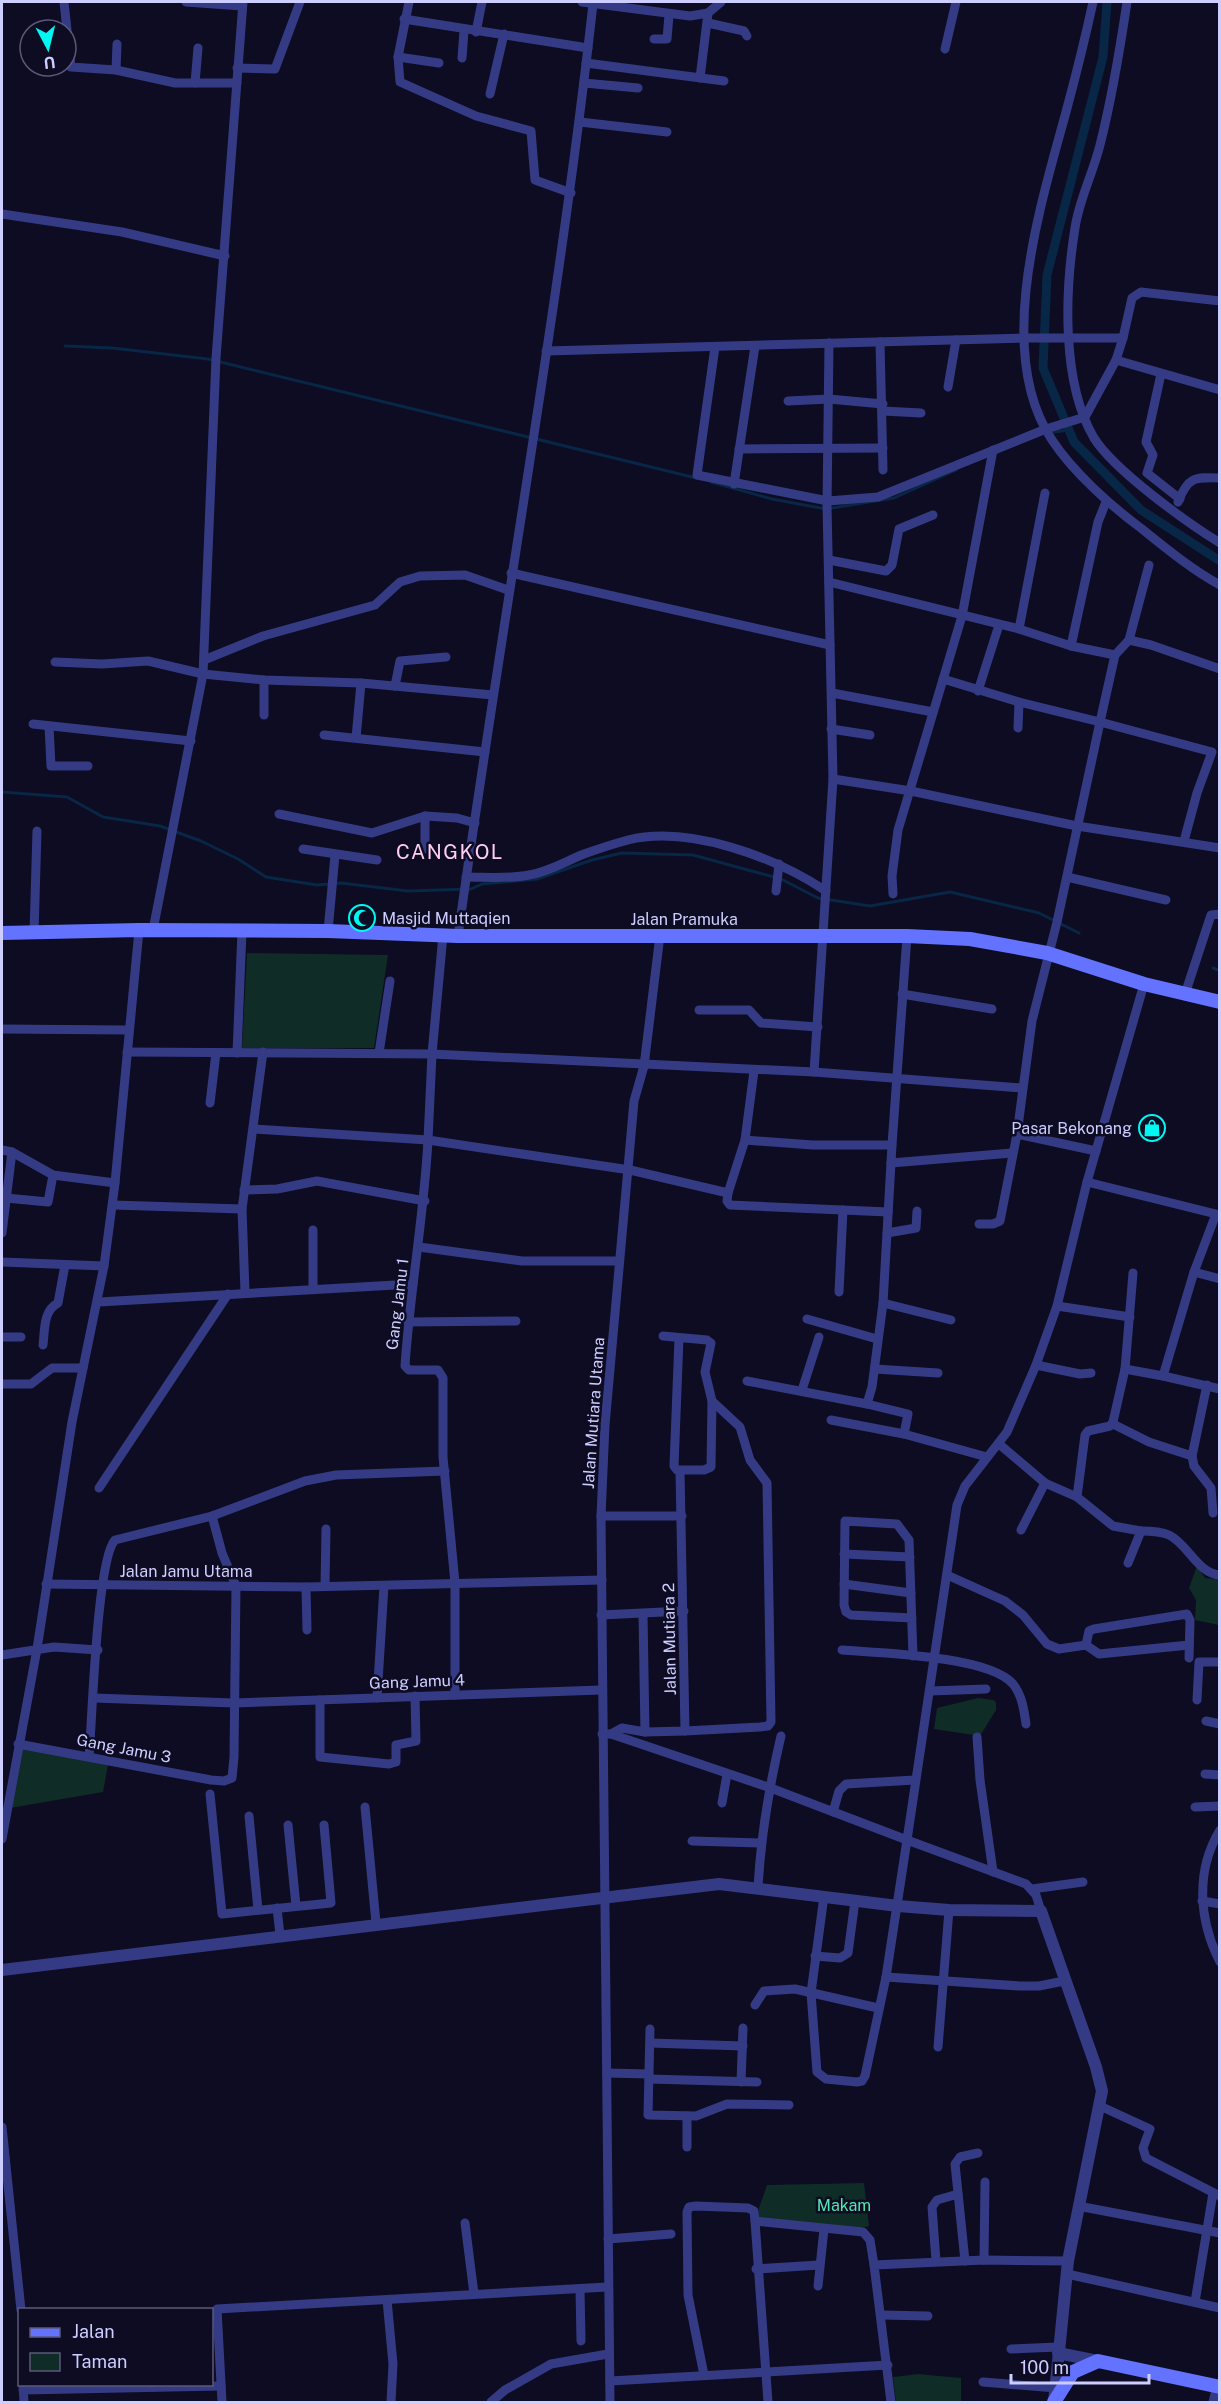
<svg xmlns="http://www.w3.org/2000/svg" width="1221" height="2404" font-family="'Public Sans',sans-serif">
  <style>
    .green { fill: #0f2c27 }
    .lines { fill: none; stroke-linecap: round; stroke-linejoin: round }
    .stream { stroke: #082645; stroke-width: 3 }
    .canal { stroke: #082645; stroke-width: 9 }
    .minor { stroke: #343b84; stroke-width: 9 }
    .tertiary { stroke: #343b84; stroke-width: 12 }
    .secondary { stroke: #6473ff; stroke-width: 14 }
    .labels { text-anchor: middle; stroke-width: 5; stroke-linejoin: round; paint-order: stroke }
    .poi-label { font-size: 16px; fill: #cdcdff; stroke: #0d0c22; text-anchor: start }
    .street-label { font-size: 16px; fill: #cdcdff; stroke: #0d0c22 }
    .park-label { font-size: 16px; fill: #51e6af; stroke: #0d0c22 }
    .quarter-label { font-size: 20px; letter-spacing: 1.5px; fill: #ffcff3; stroke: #0d0c22 }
  </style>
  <rect width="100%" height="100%" fill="#0d0c22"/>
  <g class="green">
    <polygon points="247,953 388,955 374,1048 242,1048"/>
    <polygon points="1197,1566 1205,1578 1219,1579 1219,1625 1195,1620 1196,1600 1189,1588"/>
    <polygon points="978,1698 994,1700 996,1703 996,1710 980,1736 934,1729 937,1708"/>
    <polygon points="20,1747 108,1765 103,1792 10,1808"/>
    <polygon points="864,2183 869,2226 857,2229 759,2219 759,2208 767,2185"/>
    <polygon points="918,2374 961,2378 961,2402 896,2402 893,2377"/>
  </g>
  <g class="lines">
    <g class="stream">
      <polyline points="65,346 112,348 208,359 696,478"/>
      <polyline points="1054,432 1069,430"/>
      <polyline points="711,482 772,499 826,509 894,498 956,470"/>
      <polyline points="2,792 67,797 103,817 160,826 201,841 238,859 266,877 317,885 341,883 408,891 471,889 482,884 537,879 592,860 622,853 693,855 781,879 818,898 870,906 950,892 1039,913 1079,933"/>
      <polyline points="1213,968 1220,971"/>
    </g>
    <polyline class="canal" points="1107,2 1103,57 1047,275 1043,368 1074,442 1141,510 1220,561"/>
    <g class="minor">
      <polyline points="64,2 71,67 116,70 175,83 237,83"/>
      <polyline points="186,2 242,6"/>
      <polyline points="409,2 398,57 400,82 476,116 531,131 535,180 571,193"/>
      <polyline points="582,2 690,16 708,13 721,2"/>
      <path d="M1093 2C1085 39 1076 75 1066 112 1041 204 993 352 1052 440 1073 472 1111 506 1142 529 1167 549 1191 569 1220 585"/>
      <path d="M1127 2C1120 49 1112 98 1100 145 1093 173 1079 200 1075 228 1065 290 1061 382 1094 438 1114 470 1186 522 1220 543"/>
      <polyline points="404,19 588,48"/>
      <polyline points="708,23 744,31 747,36"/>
      <polyline points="476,32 482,2"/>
      <polyline points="654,39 667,39 669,15"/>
      <polyline points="945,49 956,2"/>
      <polyline points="398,57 439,63"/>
      <polyline points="462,58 464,31"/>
      <polyline points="586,63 724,81"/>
      <polyline points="237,68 275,69 300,2"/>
      <polyline points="116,70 117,44"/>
      <polyline points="700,78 708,13"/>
      <polyline points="195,83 198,48"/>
      <polyline points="584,83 638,88"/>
      <polyline points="490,94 504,34"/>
      <polyline points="580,122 667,132"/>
      <polyline points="2,214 122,232 225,256"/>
      <polyline points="1123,338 1132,298 1141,292 1220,301"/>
      <polyline points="880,342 883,470"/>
      <polyline points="715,347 697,475 828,501 878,497 1046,429 1085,417 1116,360"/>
      <polyline points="546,351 1023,338 1123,338 1116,360 1220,390"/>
      <polyline points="1161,374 1146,442 1153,455 1147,473 1180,499"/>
      <polyline points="948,387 956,340"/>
      <polyline points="788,401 829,399 883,404"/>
      <polyline points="883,411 921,413"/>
      <polyline points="739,449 883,448"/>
      <polyline points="734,484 755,346"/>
      <path d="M1178 502C1188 477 1194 477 1220 478"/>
      <polyline points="829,560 886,571 892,565 899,529 933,515"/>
      <polyline points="511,573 830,645"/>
      <polyline points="829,582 1019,629 1071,646 1115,655"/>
      <polyline points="1019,629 1045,493"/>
      <polyline points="1129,640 1149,565"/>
      <polyline points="1071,646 1098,522 1106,502"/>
      <polyline points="204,660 263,636 375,605 400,582 420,576 465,575 508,590"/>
      <polyline points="55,662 102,664 148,661 203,674 264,680 361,683 493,695"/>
      <polyline points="943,679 1019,702 1100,722 1057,922 1032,1021 1017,1134 1000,1221 993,1224 979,1224"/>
      <polyline points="395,686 400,661 446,657"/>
      <polyline points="978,691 999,625"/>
      <polyline points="832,693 933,712"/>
      <polyline points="264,715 264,680"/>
      <polyline points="33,724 191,741"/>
      <polyline points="49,726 51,766 88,766"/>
      <polyline points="1018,728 1019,702"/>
      <polyline points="831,729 870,735"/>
      <polyline points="324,735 485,752"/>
      <polyline points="356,738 361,683"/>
      <polyline points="833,779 911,791 1077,826 1220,848"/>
      <polyline points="279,814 372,833 425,816 457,818 475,823"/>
      <polyline points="425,816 425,849"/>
      <polyline points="1184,841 1197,793 1212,752 1100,722 1115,655 1129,640 1151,645 1220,669"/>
      <polyline points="303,849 377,860"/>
      <path d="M466 877C487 877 509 879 529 875 549 872 566 861 584 854 598 849 613 844 628 840 689 825 775 857 826 891"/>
      <polyline points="1067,877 1166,900"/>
      <polyline points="776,891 779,864"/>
      <polyline points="893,894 892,876 898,830 962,616 993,450"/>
      <polyline points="153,930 203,674 216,358 243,2"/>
      <polyline points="328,931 335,855"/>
      <polyline points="34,933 37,831"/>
      <polyline points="443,935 432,1054 428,1140 630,1170 728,1193"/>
      <path d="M458 936C501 625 558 316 593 4"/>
      <polyline points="902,994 992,1009"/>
      <polyline points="1185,994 1211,915 1220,914"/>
      <polyline points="699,1010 749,1010 761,1023 818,1027"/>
      <polyline points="2,1029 128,1030"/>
      <polyline points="127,1052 432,1054 814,1072 1022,1088"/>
      <polyline points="237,1053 242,931"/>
      <polyline points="379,1053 390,981"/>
      <polyline points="754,1071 745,1140 813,1145 892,1145 907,936"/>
      <polyline points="814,1072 833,779 827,506 829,343"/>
      <polyline points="210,1103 216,1053"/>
      <path d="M254 1129 428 1140C424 1216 410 1290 405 1366L409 1370H438L443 1378V1457L455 1583V1695"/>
      <polyline points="1017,1134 1096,1151"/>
      <polyline points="745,1140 728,1193 727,1201 730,1205 888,1212"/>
      <polyline points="2,1150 12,1152 53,1175 115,1183"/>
      <polyline points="891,1163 1012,1153"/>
      <polyline points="1087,1182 1216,1214 1194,1272"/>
      <polyline points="244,1190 277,1189 317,1181 425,1201"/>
      <polyline points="6,1198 48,1202 53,1175"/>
      <polyline points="113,1205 242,1209"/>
      <polyline points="313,1230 313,1289"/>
      <polyline points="2,1233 12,1152"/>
      <polyline points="887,1233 916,1228 917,1211"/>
      <polyline points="419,1247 522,1261 618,1261"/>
      <polyline points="2,1262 104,1266"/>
      <polyline points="1220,1279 1194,1272 1163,1376 1220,1389"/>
      <polyline points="245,1292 242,1209 263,1052"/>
      <polyline points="839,1292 843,1210"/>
      <polyline points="99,1302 413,1284"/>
      <polyline points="883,1303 951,1320"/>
      <polyline points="1057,1306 1130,1317"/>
      <polyline points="807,1319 877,1339"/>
      <polyline points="408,1322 516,1321"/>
      <polyline points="663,1336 707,1340 711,1343 705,1372 712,1401 740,1427 750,1460 767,1483 771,1722 768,1726 760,1727 685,1731"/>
      <polyline points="2,1337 21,1337"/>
      <polyline points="679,1338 674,1466 677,1470 704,1470 711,1467 712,1401"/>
      <path d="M43 1345C45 1329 43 1311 58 1303L65 1265"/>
      <polyline points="1036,1365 1080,1374 1091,1373"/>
      <polyline points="875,1369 938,1373"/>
      <polyline points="1125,1369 1163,1376"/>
      <polyline points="747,1381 867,1404 872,1387 883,1303 892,1145"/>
      <polyline points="2,1384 31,1384 52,1368 83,1368"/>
      <polyline points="1207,1385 1192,1456 1194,1466 1211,1488 1213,1513"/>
      <polyline points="802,1390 819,1337"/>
      <polyline points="867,1404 908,1414 904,1434 987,1457"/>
      <polyline points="831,1420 904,1434"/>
      <polyline points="1113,1424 1149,1442 1192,1456"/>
      <polyline points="999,1444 1045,1483 1077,1497"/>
      <polyline points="99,1488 228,1294"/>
      <polyline points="601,1516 682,1516"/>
      <polyline points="1021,1530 1045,1483"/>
      <path d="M1141 1531C1150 1531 1160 1531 1169 1535 1188 1544 1197 1573 1220 1575"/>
      <polyline points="844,1554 910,1557"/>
      <polyline points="1128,1563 1141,1531 1113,1526 1077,1497 1085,1435 1088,1431 1110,1426 1113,1422 1125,1369 1133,1273"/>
      <polyline points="947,1575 1005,1601 1023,1615 1047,1644 1059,1649 1086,1645 1099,1654 1189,1645"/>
      <polyline points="46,1584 306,1587 602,1580"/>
      <polyline points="844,1584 911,1593"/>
      <polyline points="325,1586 326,1529"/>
      <polyline points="306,1587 307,1630"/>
      <polyline points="643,1614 645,1732"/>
      <polyline points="601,1615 684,1611"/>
      <polyline points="912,1618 851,1615 846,1612 844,1605 845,1521 897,1524 909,1540 913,1656"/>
      <polyline points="1086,1645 1089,1631 1094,1629 1187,1614 1190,1620 1189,1658"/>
      <path d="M842 1650C881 1653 989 1656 1013 1684 1022 1695 1024 1710 1026 1724"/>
      <polyline points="2,1655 54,1647 98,1650"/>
      <polyline points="930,1691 986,1689"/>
      <polyline points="94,1698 234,1703 601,1690"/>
      <polyline points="377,1698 384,1586"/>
      <polyline points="320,1700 320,1757 389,1764 396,1762 396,1745 416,1741 415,1696"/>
      <polyline points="1197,1700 1199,1662 1220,1662"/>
      <polyline points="1206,1721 1220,1724"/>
      <polyline points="602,1734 611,1734 768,1787 907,1840 957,1505 965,1486 1007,1432 1036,1365 1057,1306 1087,1182 1144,984"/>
      <polyline points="611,1734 622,1728 645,1732 685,1731 680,1471"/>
      <polyline points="977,1737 980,1780 993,1872"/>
      <polyline points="18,1744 211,1780 224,1781 232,1778 234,1757 236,1586 222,1553 212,1516"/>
      <path d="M89 1757C92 1722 97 1558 115 1540L212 1516 305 1481 336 1475 445 1471"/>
      <polyline points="1205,1774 1220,1775"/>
      <polyline points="210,1794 222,1914 331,1903 324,1825"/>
      <polyline points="722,1803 727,1774"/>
      <polyline points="365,1807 376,1923"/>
      <polyline points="1195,1807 1220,1806"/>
      <polyline points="833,1812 839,1791 846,1784 915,1780"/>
      <polyline points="249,1816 258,1910"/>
      <polyline points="288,1825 296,1906"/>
      <path d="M1220 1830C1195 1871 1199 1921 1220 1962"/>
      <polyline points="2,1839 37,1649 72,1422 104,1266 115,1183 139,930"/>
      <polyline points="692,1841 760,1843"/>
      <path d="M758 1887C761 1835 769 1787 781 1736"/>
      <polyline points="1032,1889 1083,1882"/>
      <polyline points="824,1896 811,1993 817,2072 826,2079 857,2082 862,2081 865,2076 886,1977 907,1840 1026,1884 1036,1895 1041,1911"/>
      <polyline points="1202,1901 1220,1904"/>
      <polyline points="277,1908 280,1935"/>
      <polyline points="815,1956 840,1958 848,1953 855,1901"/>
      <polyline points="886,1977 1020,1986 1039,1986 1064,1981"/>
      <polyline points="755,2005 764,1991 795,1989 878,2008"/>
      <polyline points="650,2029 648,2115 696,2116 727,2104 789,2105"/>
      <polyline points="650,2043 743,2046"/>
      <polyline points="938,2047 949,1910"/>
      <polyline points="607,2073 649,2074"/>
      <polyline points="649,2079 757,2082"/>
      <polyline points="741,2082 743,2028"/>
      <polyline points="1100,2106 1150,2129 1143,2148 1146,2158 1220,2196"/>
      <polyline points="687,2116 687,2147"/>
      <polyline points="2,2127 21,2310"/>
      <polyline points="1078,2206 1220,2233"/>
      <polyline points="755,2221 863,2232 870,2240 874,2265"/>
      <polyline points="465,2223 474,2294"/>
      <polyline points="608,2239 671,2234"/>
      <polyline points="984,2260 985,2182"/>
      <polyline points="936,2261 932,2207 937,2200 958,2194"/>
      <polyline points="965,2261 955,2164 960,2157 978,2153"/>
      <polyline points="756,2269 819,2265"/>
      <polyline points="1067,2274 1220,2308"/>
      <polyline points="818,2286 824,2229"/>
      <polyline points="580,2289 581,2341"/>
      <polyline points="387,2300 393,2364 391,2402"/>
      <polyline points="1195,2302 1213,2193"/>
      <polyline points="882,2315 928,2316"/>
      <polyline points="1011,2349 1058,2347"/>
      <polyline points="704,2375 688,2295 687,2212 689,2207 696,2206 748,2208 754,2211 755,2221 768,2402"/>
      <polyline points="610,2381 888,2365"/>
      <polyline points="983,2382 1056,2388"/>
      <polyline points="23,2384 24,2402"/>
      <polyline points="23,2390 221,2386"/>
      <polyline points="222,2402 217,2309 607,2287"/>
      <polyline points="491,2402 505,2390 551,2364 608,2354"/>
      <polyline points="610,2402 601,1516 605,1425 634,1101 644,1066 660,935"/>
      <polyline points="891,2402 874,2265 984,2260 1068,2261"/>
      <polyline points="1213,2402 1217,2386"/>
    </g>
    <g class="tertiary">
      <polyline points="2,1970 719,1884 898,1906 949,1910 1041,1911 1096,2067 1102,2091 1068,2261 1054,2402"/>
      <polyline points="1058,2353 1098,2361"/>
    </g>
    <g class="secondary">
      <polyline points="2,933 139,930 328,931 458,936 907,936 970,939 1047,953 1144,984 1220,1002"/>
      <polyline points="1054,2402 1073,2372 1098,2361 1220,2387"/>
    </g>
  </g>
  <defs>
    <symbol id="mosque-ring" viewBox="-11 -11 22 22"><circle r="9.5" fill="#0d0c22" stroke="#00f8f2" stroke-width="1.5"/><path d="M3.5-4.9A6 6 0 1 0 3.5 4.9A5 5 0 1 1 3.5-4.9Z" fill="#00f8f2"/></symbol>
    <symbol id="shop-ring" viewBox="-11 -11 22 22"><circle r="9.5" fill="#0d0c22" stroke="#00f8f2" stroke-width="1.5"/><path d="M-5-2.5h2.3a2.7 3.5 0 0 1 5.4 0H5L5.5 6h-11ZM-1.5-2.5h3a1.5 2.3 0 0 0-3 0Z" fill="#00f8f2"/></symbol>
  </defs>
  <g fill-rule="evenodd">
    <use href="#mosque-ring" x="347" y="903" width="30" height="30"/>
    <use href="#shop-ring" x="1137" y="1113" width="30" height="30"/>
  </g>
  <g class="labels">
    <g class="poi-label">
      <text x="382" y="924">Masjid Muttaqien</text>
      <text x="1132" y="1134" text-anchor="end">Pasar Bekonang</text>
    </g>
    <g class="street-label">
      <text x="684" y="925">Jalan Pramuka</text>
      <text transform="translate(397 1304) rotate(-83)" y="6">Gang Jamu 1</text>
      <text transform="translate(593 1413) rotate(-86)" y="6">Jalan Mutiara Utama</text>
      <text x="186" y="1577">Jalan Jamu Utama</text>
      <text transform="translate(669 1639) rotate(-91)" y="6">Jalan Mutiara 2</text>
      <text transform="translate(417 1681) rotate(-2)" y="6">Gang Jamu 4</text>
      <text transform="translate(124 1748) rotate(11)" y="6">Gang Jamu 3</text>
    </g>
    <g class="park-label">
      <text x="844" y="2211">Makam</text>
    </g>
    <g class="quarter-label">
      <text x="450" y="859">CANGKOL</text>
    </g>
  </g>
  <rect width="1221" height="2404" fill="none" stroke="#cdcdff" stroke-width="6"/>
  <rect x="18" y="2308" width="195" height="78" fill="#0d0c22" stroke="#5a597a" stroke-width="1.5"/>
  <rect x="30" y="2328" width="30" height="9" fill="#6473ff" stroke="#5a597a" stroke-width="1.5"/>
  <text x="72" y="2338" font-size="18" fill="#cdcdff">Jalan</text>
  <rect x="30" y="2353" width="30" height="18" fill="#0f2c27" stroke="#5a597a" stroke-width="1.5"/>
  <text x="72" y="2368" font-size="18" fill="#cdcdff">Taman</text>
  <g transform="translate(48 48) rotate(173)"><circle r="28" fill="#0d0c22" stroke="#5a597a" stroke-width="1.5"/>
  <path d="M0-4.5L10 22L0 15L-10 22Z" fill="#00f8f2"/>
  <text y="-9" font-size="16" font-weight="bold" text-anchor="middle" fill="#cdcdff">U</text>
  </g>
  <path d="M1011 2374v9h138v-9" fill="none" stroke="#cdcdff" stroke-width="3"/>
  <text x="1020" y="2374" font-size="18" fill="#cdcdff" stroke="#0d0c22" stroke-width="4.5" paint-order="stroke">100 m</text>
</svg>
